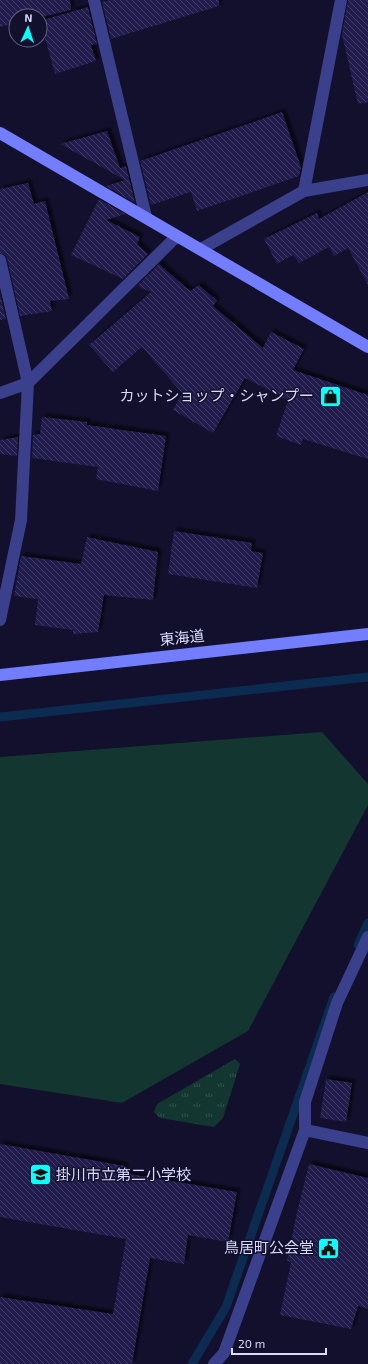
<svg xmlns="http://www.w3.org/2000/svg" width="368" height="1364" font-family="'Exo 2','Noto Sans JP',sans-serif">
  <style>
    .grass { fill: url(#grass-tufts) }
    .green { fill: #133631 }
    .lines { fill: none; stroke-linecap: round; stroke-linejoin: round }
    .stream { stroke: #0b2b50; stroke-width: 9 }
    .building { fill: url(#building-back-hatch); filter: url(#shadow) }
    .lane { stroke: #3a408c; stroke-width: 12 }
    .street { stroke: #3a408c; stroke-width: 12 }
    .secondary { stroke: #727dff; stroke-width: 12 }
    .labels { text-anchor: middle; stroke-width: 3; stroke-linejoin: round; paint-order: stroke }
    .poi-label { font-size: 15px; fill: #dbdbff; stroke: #12102c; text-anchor: end }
    .street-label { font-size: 15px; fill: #dbdbff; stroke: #12102c }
  </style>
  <defs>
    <pattern id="grass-tufts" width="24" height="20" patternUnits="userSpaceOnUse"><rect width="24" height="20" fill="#133631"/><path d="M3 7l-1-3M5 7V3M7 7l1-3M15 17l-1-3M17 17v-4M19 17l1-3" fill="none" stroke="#355250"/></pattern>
    <pattern id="building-back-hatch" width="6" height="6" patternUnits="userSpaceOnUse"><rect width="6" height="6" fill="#201c4d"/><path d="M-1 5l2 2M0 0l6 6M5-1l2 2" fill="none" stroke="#403c68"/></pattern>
    <filter id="shadow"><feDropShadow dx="3.5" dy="-3.5" stdDeviation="1" flood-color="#0009"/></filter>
  </defs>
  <rect width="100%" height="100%" fill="#12102c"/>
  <polygon class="grass" points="235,1059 240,1064 223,1118 214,1127 160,1118 154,1112 157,1104"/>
  <polygon class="green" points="322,732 368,784 368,805 248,1031 122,1103 0,1084 0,757"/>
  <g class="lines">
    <g class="stream">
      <polyline points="0,717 368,677"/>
      <polyline points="358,945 368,923"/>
      <polyline points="192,1364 226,1307 334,997"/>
    </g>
  </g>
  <g class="building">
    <polygon points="0,0 70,0 71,10 40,17 16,16 16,23 0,27"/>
    <polygon points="110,0 219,0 219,6 111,39 102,2"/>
    <polygon points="348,0 368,0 368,102 358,104 342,35"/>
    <polygon points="88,7 97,44 91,45 96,61 55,74 40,21"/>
    <polygon points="282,112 301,167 299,176 197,211 191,192 151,205 140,161"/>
    <polygon points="107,131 120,168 126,166 135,203 106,186 125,180 60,144"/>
    <polygon points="28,183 34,204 45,201 69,299 50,301 52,311 20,316 7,258 5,255 0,253 0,189"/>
    <polygon points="368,192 368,285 348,248 334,256 329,247 299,263 293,255 277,264 264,239 317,213 319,219"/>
    <polygon points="99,199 125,214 106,220 140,237 137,244 148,254 123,279 71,255"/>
    <polygon points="159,264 190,291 199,285 217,301 213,306 263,348 271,332 304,349 293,370 368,395 368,459 303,439 301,445 276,436 288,400 245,378 213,433 173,410 182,393 142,347 113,372 89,345 151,292 137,286"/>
    <polygon points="0,294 6,319 0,320"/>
    <polygon points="42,417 87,422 87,425 166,436 158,491 96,479 98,467 32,458 33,435 40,434"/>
    <polygon points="18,437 17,456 0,454 0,440"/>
    <polygon points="174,531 252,543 251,551 263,553 257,588 168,574"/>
    <polygon points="87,537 158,552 153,600 104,595 98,632 73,634 73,630 35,625 38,599 14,596 21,556 81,564"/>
    <polygon points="326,1079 352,1083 346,1122 320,1118"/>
    <polygon points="0,1144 125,1166 124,1173 237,1192 228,1242 188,1235 184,1264 150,1258 132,1364 0,1364 0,1297 113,1314 126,1239 0,1217"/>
    <polygon points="309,1164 368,1178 368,1309 358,1306 351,1329 280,1315 291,1262 287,1261 297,1212"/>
  </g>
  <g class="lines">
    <g class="lane">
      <polyline points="0,260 28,383"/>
      <polyline points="305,1130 305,1102 337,1003 368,937"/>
    </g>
    <g class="street">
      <polyline points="94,0 146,217"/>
      <polyline points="304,191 341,0"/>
      <polyline points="201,249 304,191 368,180"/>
      <polyline points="0,393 28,383 176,237"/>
      <polyline points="0,620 21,520 28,383"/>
      <polyline points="214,1364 224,1353 305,1130 368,1143"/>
    </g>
    <g class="secondary">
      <polyline points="0,133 368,347"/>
      <polyline points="0,675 368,634"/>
    </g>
  </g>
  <defs>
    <symbol id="shop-square" viewBox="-11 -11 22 22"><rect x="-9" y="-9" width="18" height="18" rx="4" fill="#07fffe" stroke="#12102c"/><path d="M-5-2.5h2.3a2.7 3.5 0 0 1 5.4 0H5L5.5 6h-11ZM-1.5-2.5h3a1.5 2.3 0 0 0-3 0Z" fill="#111"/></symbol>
    <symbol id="school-square" viewBox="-11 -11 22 22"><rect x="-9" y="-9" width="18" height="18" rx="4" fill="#07fffe" stroke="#12102c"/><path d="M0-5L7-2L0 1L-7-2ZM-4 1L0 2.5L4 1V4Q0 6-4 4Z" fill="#111"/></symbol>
    <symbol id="civic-square" viewBox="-11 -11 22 22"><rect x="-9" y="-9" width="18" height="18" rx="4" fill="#07fffe" stroke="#12102c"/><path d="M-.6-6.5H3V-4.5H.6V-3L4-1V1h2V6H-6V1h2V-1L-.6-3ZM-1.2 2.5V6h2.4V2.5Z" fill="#111"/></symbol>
  </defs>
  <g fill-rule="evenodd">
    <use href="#shop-square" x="318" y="384" width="25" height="25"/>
    <use href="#school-square" x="28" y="1162" width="25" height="25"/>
    <use href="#civic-square" x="316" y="1236" width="25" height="25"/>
  </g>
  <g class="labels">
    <g class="poi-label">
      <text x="314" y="401">カットショップ・シャンプー</text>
      <text x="56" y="1180" text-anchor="start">掛川市立第二小学校</text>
      <text x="314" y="1253">鳥居町公会堂</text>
    </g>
    <g class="street-label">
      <text transform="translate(182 638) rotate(-6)" y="5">東海道</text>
    </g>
  </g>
  <g transform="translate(28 28) rotate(3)"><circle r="19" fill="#12102c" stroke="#626180"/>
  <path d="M0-3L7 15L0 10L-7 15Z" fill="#07fffe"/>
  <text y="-6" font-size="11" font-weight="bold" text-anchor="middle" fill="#dbdbff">N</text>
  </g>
  <path d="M232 1348v6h94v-6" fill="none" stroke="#dbdbff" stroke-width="2"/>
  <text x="238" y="1348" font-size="12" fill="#dbdbff" stroke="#12102c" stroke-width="3" paint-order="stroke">20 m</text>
</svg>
